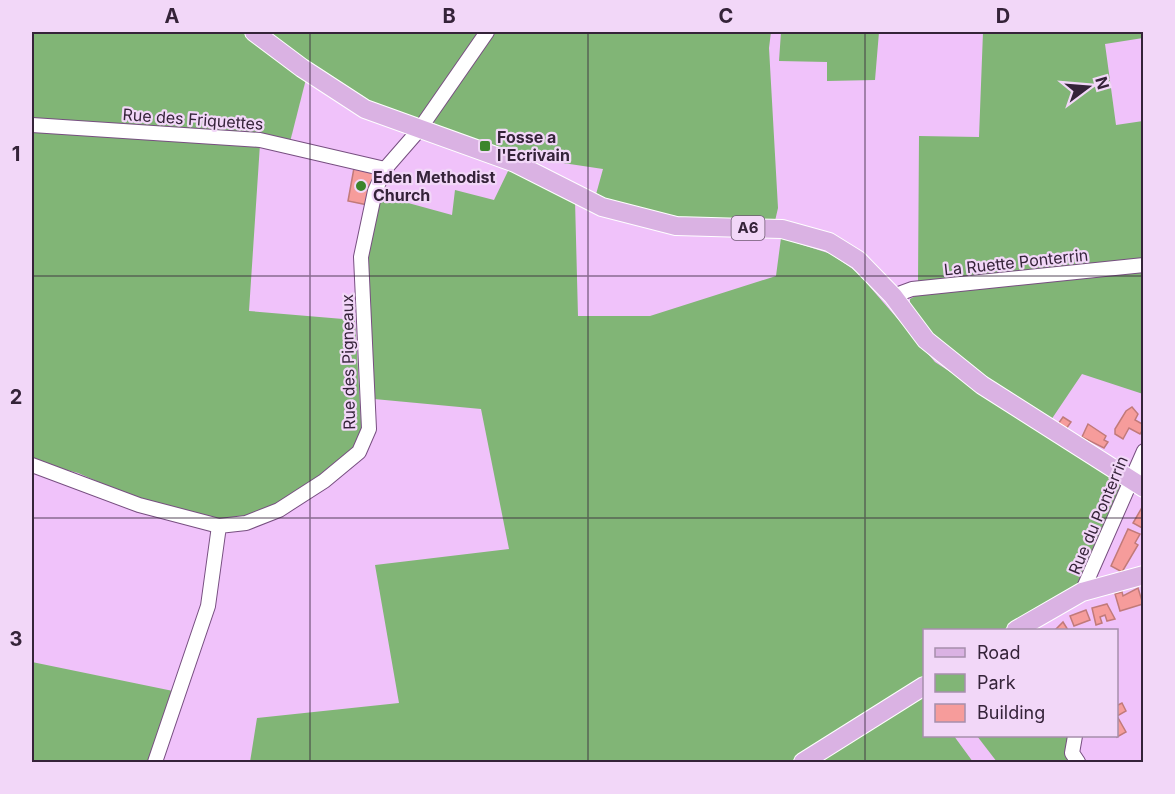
<svg xmlns="http://www.w3.org/2000/svg" width="1175" height="794" font-family="Inter,sans-serif">
  <style>
    .green { fill: #81b576 }
    .building { fill: #f69c9b; stroke: #c17a79; stroke-width: 1.5 }
    .lines { fill: none; stroke-linecap: round; stroke-linejoin: round }
    .minor-casing { stroke: #774f80; stroke-width: 16 }
    .major-casing { stroke: #fff; stroke-width: 20 }
    .minor { stroke: #fff; stroke-width: 14 }
    .major { stroke: #dab2e3; stroke-width: 18 }
    .grid { fill: none; stroke: #352339; stroke-width: 1.5; stroke-opacity: 0.55 }
    .poi-dot { fill: #3c852c; stroke: #f2d7f8; stroke-width: 2 }
    .labels { text-anchor: middle; stroke-width: 4.5; stroke-linejoin: round; paint-order: stroke }
    .shield { fill: #f2d7f8; stroke: #6e5972; stroke-width: 1.5 }
    .shield-label { font-size: 15px; font-weight: bold; fill: #352339 }
    .street-label { font-size: 16px; fill: #352339; stroke: #f2d7f8 }
    .poi-label { font-size: 16px; font-weight: bold; fill: #352339; stroke: #f2d7f8; text-anchor: start }
    .neatline { fill: none; stroke: #352339; stroke-width: 2 }
    .grid-label { font-size: 20px; text-anchor: middle; font-weight: bold; fill: #352339 }
  </style>
  <rect width="100%" height="100%" fill="#f0c2fa"/>
  <g class="green">
    <polygon points="32,32 243,32 306,79 290,142 32,121"/>
    <polygon points="263,32 480,32 462,55 419,124 360,100"/>
    <path d="M492 32H771L769 48 778 208 775 221C709 221 659 218 595 198L603 169 523 157 436 128 433 119Z"/>
    <polygon points="781,32 879,32 875,80 827,81 827,62 779,61"/>
    <polygon points="983,32 1143,32 1143,38 1105,44 1116,125 1143,121 1143,259 918,283 919,136 979,137"/>
    <polygon points="32,129 260,144 249,311 355,320 362,439 342,459 288,499 245,517 221,520 142,501 78,473 32,461"/>
    <polygon points="509,169 575,200 578,316 650,316 776,276 781,238 831,254 857,272 935,362 1123,485 1082,581 1003,630 924,630 924,680 791,762 250,762 257,718 399,703 375,565 509,549 481,409 374,399 366,262 379,195 452,215 455,190 494,200"/>
    <polygon points="1143,270 1143,394 1082,374 1049,423 930,335 910,308 910,299 919,294"/>
    <polygon points="32,662 173,691 149,762 32,762"/>
    <polygon points="924,695 924,736 954,736 973,762 814,762"/>
    <polygon points="977,736 1069,736 1074,762 997,762"/>
  </g>
  <g class="building">
    <polygon points="354,168 374,172 368,205 348,201"/>
    <polygon points="1132,407 1138,414 1135,420 1144,425 1144,428 1140,434 1129,428 1123,439 1115,434 1115,429 1126,411"/>
    <polygon points="1063,417 1071,422 1066,429 1058,424"/>
    <polygon points="1088,424 1106,436 1104,440 1108,442 1104,448 1082,437"/>
    <polygon points="1144,504 1144,529 1133,523"/>
    <polygon points="1128,529 1140,534 1135,543 1138,545 1122,572 1111,566"/>
    <polygon points="1138,588 1143,604 1120,611 1115,594 1122,592 1123,596"/>
    <polygon points="1107,604 1115,619 1107,621 1105,615 1100,617 1102,623 1096,625 1092,608"/>
    <polygon points="1086,610 1090,620 1074,626 1070,616"/>
    <polygon points="1063,622 1068,630 1055,630"/>
    <polygon points="1122,703 1126,711 1117,716 1126,732 1117,737 1116,706"/>
  </g>
  <g class="lines">
    <defs>
      <g id="minor">
        <polyline points="32,125 260,140 385,169"/>
        <polyline points="893,296 912,289 1144,265"/>
        <polyline points="32,465 139,505 219,526"/>
        <polyline points="1082,592 1144,451"/>
        <polyline points="1075,736 1072,753 1078,762"/>
        <polyline points="155,762 208,606 219,526 246,523 279,510 324,481 359,452 369,429 361,257 375,191 385,169 419,130 487,32"/>
      </g>
      <g id="major">
        <polyline points="254,32 302,68 365,109 515,163 602,207 676,226 782,229 829,242 858,260 893,296 926,340 982,385 1144,488"/>
        <polyline points="1016,630 1082,592 1144,575"/>
        <polyline points="803,762 924,686"/>
      </g>
    </defs>
    <use href="#minor" class="minor-casing"/>
    <use href="#major" class="major-casing"/>
    <use href="#minor" class="minor"/>
    <use href="#major" class="major"/>
  </g>
  <path class="grid" d="M310 32V762M588 32V762M865 32V762M32 276H1144M32 518H1144"/>
  <g class="poi-dot">
    <rect x="479" y="140" width="12" height="12" rx="3"/>
    <circle cx="361" cy="186" r="6"/>
  </g>
  <g class="labels">
    <rect class="shield" x="731.5" y="216" width="33" height="24" rx="4.5"/>
    <g class="shield-label">
      <text x="748" y="233">A6</text>
    </g>
    <g class="street-label">
      <text transform="translate(193 119) rotate(4)" y="6">Rue des Friquettes</text>
      <text transform="translate(1016 262) rotate(-6)" y="6">La Ruette Ponterrin</text>
      <text transform="translate(348 362) rotate(-91)" y="6">Rue des Pigneaux</text>
      <text transform="translate(1098 515) rotate(-67)" y="6">Rue du Ponterrin</text>
    </g>
    <g class="poi-label">
      <text x="497" y="143">Fosse a<tspan x="497" dy="18">l'Ecrivain</tspan></text>
      <text x="373" y="183">Eden Methodist<tspan x="373" dy="18">Church</tspan></text>
    </g>
  </g>
  <rect width="1175" height="794" fill="none" stroke="#f2d7f8" stroke-width="66"/>
  <rect x="923" y="629" width="195" height="108" fill="#f2d7f8" stroke="#a68fac" stroke-width="1.5"/>
  <rect x="935" y="648" width="30" height="9" fill="#dab2e3" stroke="#a68fac" stroke-width="1.5"/>
  <text x="977" y="659" font-size="18" fill="#352339">Road</text>
  <rect x="935" y="674" width="30" height="18" fill="#81b576" stroke="#a68fac" stroke-width="1.5"/>
  <text x="977" y="689" font-size="18" fill="#352339">Park</text>
  <rect x="935" y="704" width="30" height="18" fill="#f69c9b" stroke="#a68fac" stroke-width="1.5"/>
  <text x="977" y="719" font-size="18" fill="#352339">Building</text>
  <g transform="translate(1088 87) rotate(74)" stroke="#f2d7f8" stroke-width="4.5" paint-order="stroke">
  <path d="M0-4.5L10 22L0 15L-10 22Z" fill="#352339"/>
  <text y="-9" font-size="16" font-weight="bold" text-anchor="middle" fill="#352339">N</text>
  </g>
  <rect x="33" y="33" width="1109" height="728" class="neatline"/>
  <g class="grid-label">
    <text x="172" y="23">A</text>
    <text x="449" y="23">B</text>
    <text x="726" y="23">C</text>
    <text x="1003" y="23">D</text>
    <text x="16" y="161">1</text>
    <text x="16" y="404">2</text>
    <text x="16" y="646">3</text>
  </g>
</svg>
